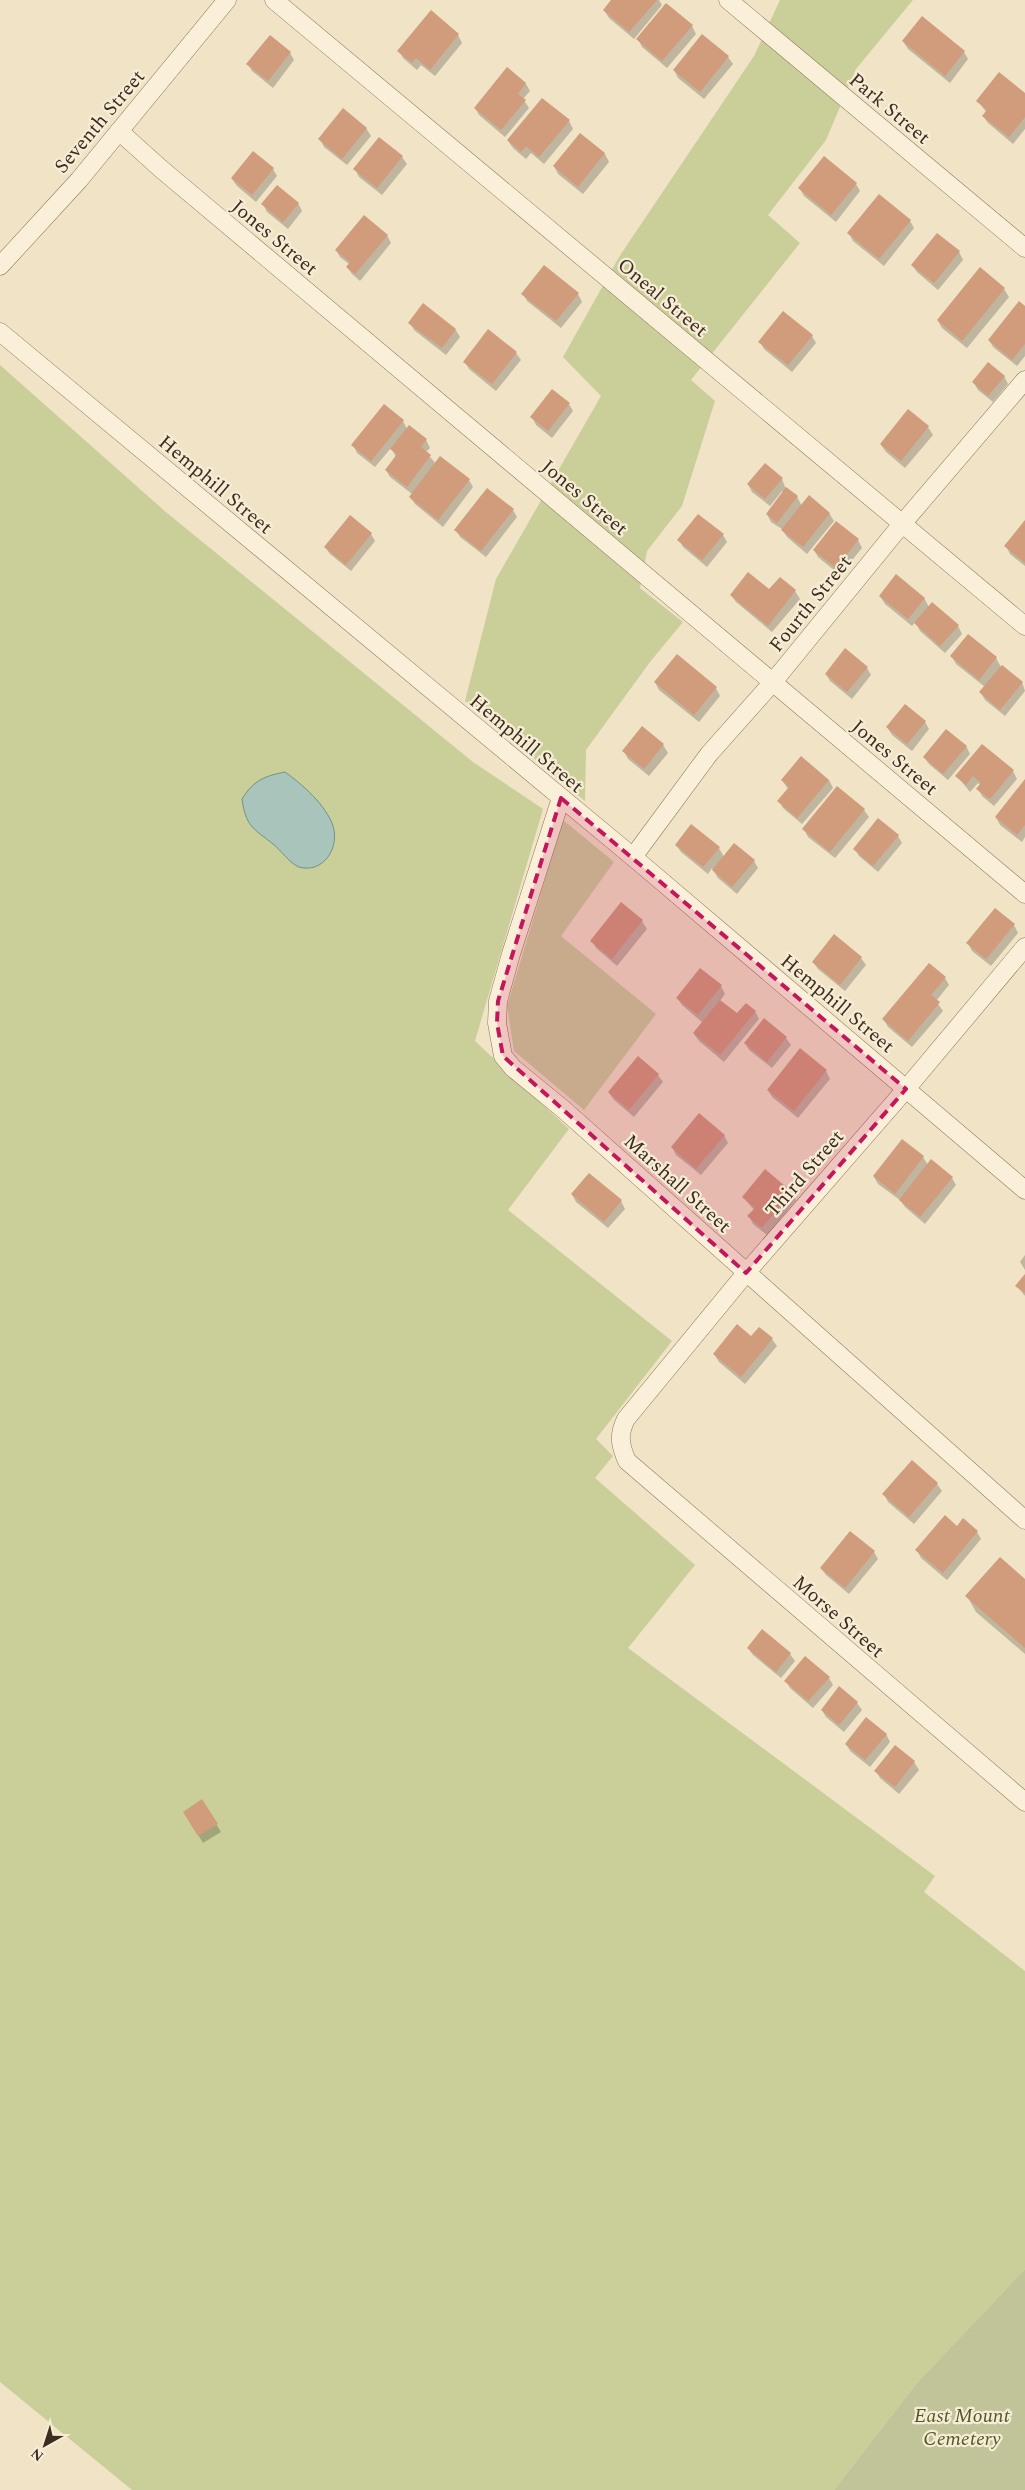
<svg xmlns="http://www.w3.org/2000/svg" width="1025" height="2490" font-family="Spectral,serif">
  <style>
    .green { fill: #cacf99 }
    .cemetery { fill: #c0c498 }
    .water { fill: #a8c4bb; stroke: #6e9389 }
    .shadow { fill: #0003 }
    .building { fill: #d09c7b }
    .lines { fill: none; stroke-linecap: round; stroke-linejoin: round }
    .minor-casing { stroke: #8d745b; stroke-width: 19 }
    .minor { stroke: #faf0da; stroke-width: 18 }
    .marked { fill: #c2185b; fill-opacity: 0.2; stroke: #c2185b; stroke-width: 4; stroke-dasharray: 10 6; stroke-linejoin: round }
    .labels { text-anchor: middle; stroke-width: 4.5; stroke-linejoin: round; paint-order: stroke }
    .street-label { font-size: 20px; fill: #3c2d1f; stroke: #f7edd6 }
    .park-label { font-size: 20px; font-style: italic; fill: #4e5a25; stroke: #f7edd6 }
  </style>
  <rect width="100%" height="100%" fill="#f0e3c6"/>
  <g class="green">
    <polygon points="780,0 913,0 856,69 826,140 768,215 800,243 691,380 715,401 682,506 647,551 640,588 683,622 650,662 586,750 585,801 465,701 496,579 601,396 563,357 619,257 754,56"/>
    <polygon points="0,365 167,513 473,762 543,809 475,1041 569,1129 508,1210 672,1341 596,1439 613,1456 595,1478 695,1565 628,1648 935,1876 924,1892 1025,1971 1025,2269 916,2384 834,2490 132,2490 0,2382"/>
    <polygon points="563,820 614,862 561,936 656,1014 584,1110 514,1051 507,1006"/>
  </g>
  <polygon class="cemetery" points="1025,2269 1025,2490 834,2490 916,2384"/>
  <path class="water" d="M285 772C302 784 326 805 333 826 340 848 323 874 299 867 289 863 282 851 273 844 253 828 246 827 242 799 253 781 264 776 285 772Z"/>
  <g class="shadow">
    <polygon points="613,0 659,0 662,5 634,39 609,18 604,10"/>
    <polygon points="431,12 458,35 462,43 435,76 421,65 417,70 403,58 399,51"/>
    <polygon points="692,26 696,34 667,68 642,47 638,39"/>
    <polygon points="903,41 964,52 968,59 950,83 908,49"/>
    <polygon points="290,53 294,60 273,88 252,71 248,64"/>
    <polygon points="728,57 733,64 704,99 678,78 674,70"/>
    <polygon points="507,69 526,84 530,91 523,99 529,108 505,137 479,115 475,108"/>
    <polygon points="1025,95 1025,129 1013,144 988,123 983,116 986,112 978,101"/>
    <polygon points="569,121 573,129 544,164 531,153 526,159 513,148 508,141"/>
    <polygon points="366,128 371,136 347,165 324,147 320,139"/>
    <polygon points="580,134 605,154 609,162 583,194 558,174 554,166"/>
    <polygon points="402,157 407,164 382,195 359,177 355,169"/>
    <polygon points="273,169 277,176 256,202 237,186 232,179"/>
    <polygon points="856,184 860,191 836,222 804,196 800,189"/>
    <polygon points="298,203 302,211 288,229 267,212 263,204"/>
    <polygon points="910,221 914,228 884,266 853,241 849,233"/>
    <polygon points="387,235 391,243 360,281 352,274 347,267 349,264 340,257 336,250"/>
    <polygon points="959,252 963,260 938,290 917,272 912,265"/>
    <polygon points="980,269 1004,289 1009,297 967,348 942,328 938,321"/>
    <polygon points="523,294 578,294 582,302 561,328 527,301"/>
    <polygon points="1025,307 1025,356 1017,366 993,347 989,340"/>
    <polygon points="410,323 455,329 460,337 446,355 414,330"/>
    <polygon points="812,336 816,343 792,372 764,349 760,342"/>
    <polygon points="516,353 521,360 496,391 469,369 465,362"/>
    <polygon points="1004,376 1008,384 993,402 978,390 974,383"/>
    <polygon points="569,404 573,411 552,438 536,425 532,417"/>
    <polygon points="908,411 928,427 933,435 905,468 886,452 881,445"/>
    <polygon points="403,421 407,429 426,440 430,448 426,452 436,464 469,480 473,487 443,527 415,504 410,497 412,494 390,477 386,470 396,457 391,448 375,467 357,453 353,445"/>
    <polygon points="782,479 785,487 797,497 802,506 829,513 834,521 807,554 787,537 782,529 771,522 767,514 784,492 782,491 770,506 752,492 748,484"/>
    <polygon points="513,510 517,517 486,557 460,537 456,530"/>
    <polygon points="1025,522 1025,566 1010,554 1006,546"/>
    <polygon points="371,534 375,541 351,571 330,554 325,547"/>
    <polygon points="723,535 727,542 707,567 683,547 679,540"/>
    <polygon points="858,540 862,548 840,575 818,557 814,550"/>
    <polygon points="780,579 795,591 800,599 772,632 736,602 731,595 769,591"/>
    <polygon points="880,596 924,598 929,607 958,626 962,634 945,653 920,631 915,622 912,626 885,604"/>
    <polygon points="677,656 716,688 720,696 699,722 659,690 655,682"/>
    <polygon points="952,657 996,658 1001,667 1022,682 1025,691 1005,716 985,700 981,693 985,687 956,664"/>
    <polygon points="867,668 871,675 852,699 830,681 826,674"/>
    <polygon points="925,722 929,729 912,751 892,735 887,727"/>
    <polygon points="642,728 663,745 668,753 649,776 628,759 624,751"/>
    <polygon points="966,746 970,754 948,780 929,764 924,757"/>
    <polygon points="1013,771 1017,779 994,806 982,796 978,789 981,786 978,783 970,792 957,776"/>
    <polygon points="782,780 829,780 833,788 802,824 783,808 779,801 788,789"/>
    <polygon points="1025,781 1025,837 1022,842 1000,825 996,817"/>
    <polygon points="864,810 869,817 835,858 808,837 804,829"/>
    <polygon points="898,836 902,843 878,872 859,856 855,849"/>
    <polygon points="676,845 719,848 724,857 754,861 758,868 737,894 718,878 712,868 708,874 681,852"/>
    <polygon points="621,904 642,921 647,929 617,966 596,948 592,941"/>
    <polygon points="1014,925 1018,933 991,966 972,951 968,943"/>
    <polygon points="861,958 866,965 845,991 818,969 813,962"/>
    <polygon points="945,978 949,985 936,1001 943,1011 912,1047 888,1027 884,1020"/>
    <polygon points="721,986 725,994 720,1001 737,1015 755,1011 759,1019 724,1062 699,1041 694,1034 703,1023 682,1005 677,998"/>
    <polygon points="786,1038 791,1045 772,1068 749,1050 745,1043"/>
    <polygon points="826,1071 830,1079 798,1118 772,1097 768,1090"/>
    <polygon points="658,1075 663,1082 634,1117 614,1100 609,1093"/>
    <polygon points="724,1135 728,1143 701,1175 676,1155 672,1147"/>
    <polygon points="902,1141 923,1157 928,1165 952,1178 956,1185 925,1224 905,1207 900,1200 878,1184 874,1177"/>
    <polygon points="791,1192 796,1200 767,1235 753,1224 749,1216 754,1210 743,1197"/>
    <polygon points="572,1194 621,1201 625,1209 608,1228 576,1202"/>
    <polygon points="1025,1255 1025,1270 1020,1262"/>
    <polygon points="1025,1276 1025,1296 1017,1286"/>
    <polygon points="759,1328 772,1339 777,1346 745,1384 719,1362 714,1354 751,1338"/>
    <polygon points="912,1462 937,1484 942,1491 914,1524 888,1502 884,1494"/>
    <polygon points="957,1527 977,1532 981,1539 947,1580 921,1558 917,1550"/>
    <polygon points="874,1552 878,1559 849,1594 826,1575 821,1568"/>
    <polygon points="1025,1581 1025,1654 976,1612 967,1596"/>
    <polygon points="748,1648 790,1654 795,1661 781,1678 753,1655"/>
    <polygon points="829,1678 833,1685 813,1708 790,1688 786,1681"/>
    <polygon points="857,1703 862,1710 844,1732 826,1717 822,1710"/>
    <polygon points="886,1734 890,1742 870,1767 850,1751 846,1744"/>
    <polygon points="895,1747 914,1762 919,1770 899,1794 880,1778 876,1771"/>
    <polygon points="202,1801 221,1832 203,1843 184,1812"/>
  </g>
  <g class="building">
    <polygon points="611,0 657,0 629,32 603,10"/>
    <polygon points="666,3 693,25 662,61 636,39"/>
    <polygon points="431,10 459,34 430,70 416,58 412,63 397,51"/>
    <polygon points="922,16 965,51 945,76 902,41"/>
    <polygon points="702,34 729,56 700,92 673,70"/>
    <polygon points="270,35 291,52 268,81 246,64"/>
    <polygon points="507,67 526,83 518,94 526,100 501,130 474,108"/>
    <polygon points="999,72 1025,93 1025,117 1009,137 982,116 987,110 976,101"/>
    <polygon points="542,98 570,120 539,157 526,146 521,152 507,140"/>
    <polygon points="343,108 367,128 342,159 318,139"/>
    <polygon points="580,133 605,153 578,187 553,166"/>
    <polygon points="379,137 403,156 377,188 353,169"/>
    <polygon points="253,151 274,168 252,195 231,178"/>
    <polygon points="824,156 857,183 831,215 798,188"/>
    <polygon points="277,185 299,203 283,222 261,204"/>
    <polygon points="879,194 911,220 879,259 847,233"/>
    <polygon points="364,215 388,235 355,274 346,267 350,262 335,250"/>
    <polygon points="937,233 960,251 934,283 911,265"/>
    <polygon points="544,265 579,293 556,321 521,294"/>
    <polygon points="980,267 1005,288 962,341 937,320"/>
    <polygon points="1019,301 1025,306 1025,344 1012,360 988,340"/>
    <polygon points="423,303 456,329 442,348 408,323"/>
    <polygon points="783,311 813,335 788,365 758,342"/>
    <polygon points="488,329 517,352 492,384 463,362"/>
    <polygon points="988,362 1005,376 988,396 972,382"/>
    <polygon points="552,389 570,403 548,431 530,417"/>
    <polygon points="384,404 404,420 371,461 351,445"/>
    <polygon points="908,409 929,426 901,461 880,444"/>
    <polygon points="409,425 427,439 421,447 431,455 407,487 385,470 397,454 390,449"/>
    <polygon points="440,456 470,479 438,520 409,497"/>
    <polygon points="765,463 783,478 765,499 747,484"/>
    <polygon points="786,487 798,496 777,523 766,514"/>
    <polygon points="487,488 514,509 481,551 454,530"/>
    <polygon points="809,495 830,513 803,547 781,530"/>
    <polygon points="698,514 724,534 702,560 677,540"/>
    <polygon points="350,515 372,533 346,565 324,547"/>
    <polygon points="1025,520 1025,563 1004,546"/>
    <polygon points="836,521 859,539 836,568 813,550"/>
    <polygon points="748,572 769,589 780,577 796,590 768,626 730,595"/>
    <polygon points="896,574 925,598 908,619 879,596"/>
    <polygon points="932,602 959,625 940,646 914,623"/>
    <polygon points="968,634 997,657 979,680 950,656"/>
    <polygon points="845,648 868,667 847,692 825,674"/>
    <polygon points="677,654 717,687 694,715 654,682"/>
    <polygon points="1002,665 1023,682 1000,710 979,692"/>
    <polygon points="905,704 926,721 907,744 886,727"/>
    <polygon points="642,726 664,744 644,769 622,751"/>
    <polygon points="946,729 967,746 943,774 923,757"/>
    <polygon points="982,744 1014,770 990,799 976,789 981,783 973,776 966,785 955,776"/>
    <polygon points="801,756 829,780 797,818 777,801 789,787 781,780"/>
    <polygon points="1025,779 1025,825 1017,835 995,817"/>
    <polygon points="837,786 865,809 830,852 802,829"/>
    <polygon points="878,818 899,835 873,866 853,849"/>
    <polygon points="691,824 720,847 703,867 675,845"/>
    <polygon points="734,843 755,860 732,887 712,870"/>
    <polygon points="621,902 643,920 612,959 590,941"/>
    <polygon points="995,908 1015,924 986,959 966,943"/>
    <polygon points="834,934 862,957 840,985 812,962"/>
    <polygon points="929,963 946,977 931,995 940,1002 908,1041 882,1019"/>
    <polygon points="700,968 722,985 698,1015 676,998"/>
    <polygon points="720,1000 737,1013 746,1003 756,1011 720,1055 693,1033"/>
    <polygon points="764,1018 787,1037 767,1062 744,1043"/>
    <polygon points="800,1048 827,1070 794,1111 767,1090"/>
    <polygon points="638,1056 659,1074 629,1110 608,1092"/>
    <polygon points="699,1113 725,1135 696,1169 671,1147"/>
    <polygon points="902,1139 924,1156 895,1194 873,1176"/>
    <polygon points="931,1159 953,1177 920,1217 899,1200"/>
    <polygon points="765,1169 792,1192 762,1228 747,1216 755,1208 742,1197"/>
    <polygon points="589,1173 622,1200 604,1222 571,1194"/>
    <polygon points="1025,1274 1025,1293 1015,1286"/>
    <polygon points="737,1324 751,1336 759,1327 773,1338 741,1377 713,1354"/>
    <polygon points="912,1460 938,1483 909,1517 882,1494"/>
    <polygon points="945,1515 957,1526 963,1518 978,1531 943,1573 915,1550"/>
    <polygon points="850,1531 875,1551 845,1588 820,1568"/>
    <polygon points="1000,1557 1025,1579 1025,1648 965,1596"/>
    <polygon points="762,1629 791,1653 776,1672 747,1648"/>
    <polygon points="805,1656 830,1677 808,1701 784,1681"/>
    <polygon points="839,1686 858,1702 839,1725 821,1710"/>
    <polygon points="866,1717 887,1734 865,1760 845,1744"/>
    <polygon points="895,1745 915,1761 895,1787 874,1771"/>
    <polygon points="202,1799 218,1824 198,1836 183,1812"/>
  </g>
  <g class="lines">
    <defs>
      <g id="minor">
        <polyline points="274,0 1025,626"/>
        <polyline points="728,0 1025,248"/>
        <polyline points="119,131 160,168 1025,894"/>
        <polyline points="0,266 79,180 227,0"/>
        <polyline points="0,332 633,857 1025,1190"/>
        <polyline points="561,798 511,954 498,1001 497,1023 503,1056 513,1068 563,1109 1025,1520"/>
        <polyline points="633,857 709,754 773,682 902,524 1025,380"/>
        <path d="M1025 947 906 1089 746 1273 626 1419C618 1435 620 1445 627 1461L1025 1802"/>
      </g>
    </defs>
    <use href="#minor" class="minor-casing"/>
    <use href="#minor" class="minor"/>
  </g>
  <path class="marked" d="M561 798 906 1089 746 1273 503 1056 497 1023 498 1001Z"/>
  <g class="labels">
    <g class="street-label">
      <text transform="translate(890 108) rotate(40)" y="7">Park Street</text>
      <text transform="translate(99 121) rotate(-50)" y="7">Seventh Street</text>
      <text transform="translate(275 237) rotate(40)" y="7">Jones Street</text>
      <text transform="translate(663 297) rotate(40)" y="7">Oneal Street</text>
      <text transform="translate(216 484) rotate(40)" y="7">Hemphill Street</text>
      <text transform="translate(585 497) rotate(40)" y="7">Jones Street</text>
      <text transform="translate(810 603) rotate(-51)" y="7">Fourth Street</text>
      <text transform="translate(527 743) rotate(40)" y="7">Hemphill Street</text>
      <text transform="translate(895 757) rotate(40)" y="7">Jones Street</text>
      <text transform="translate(838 1003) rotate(40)" y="7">Hemphill Street</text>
      <text transform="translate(804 1173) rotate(-49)" y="7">Third Street</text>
      <text transform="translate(678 1183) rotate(42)" y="7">Marshall Street</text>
      <text transform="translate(839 1616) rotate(41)" y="7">Morse Street</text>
    </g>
    <g class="park-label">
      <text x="962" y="2422">East Mount<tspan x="962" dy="23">Cemetery</tspan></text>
    </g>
  </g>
  <g transform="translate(45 2445) rotate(219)" stroke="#f7edd6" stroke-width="4" paint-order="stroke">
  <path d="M0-4L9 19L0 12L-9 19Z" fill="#3c2d1f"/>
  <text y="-8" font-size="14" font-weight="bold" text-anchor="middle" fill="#3c2d1f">N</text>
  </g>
</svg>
